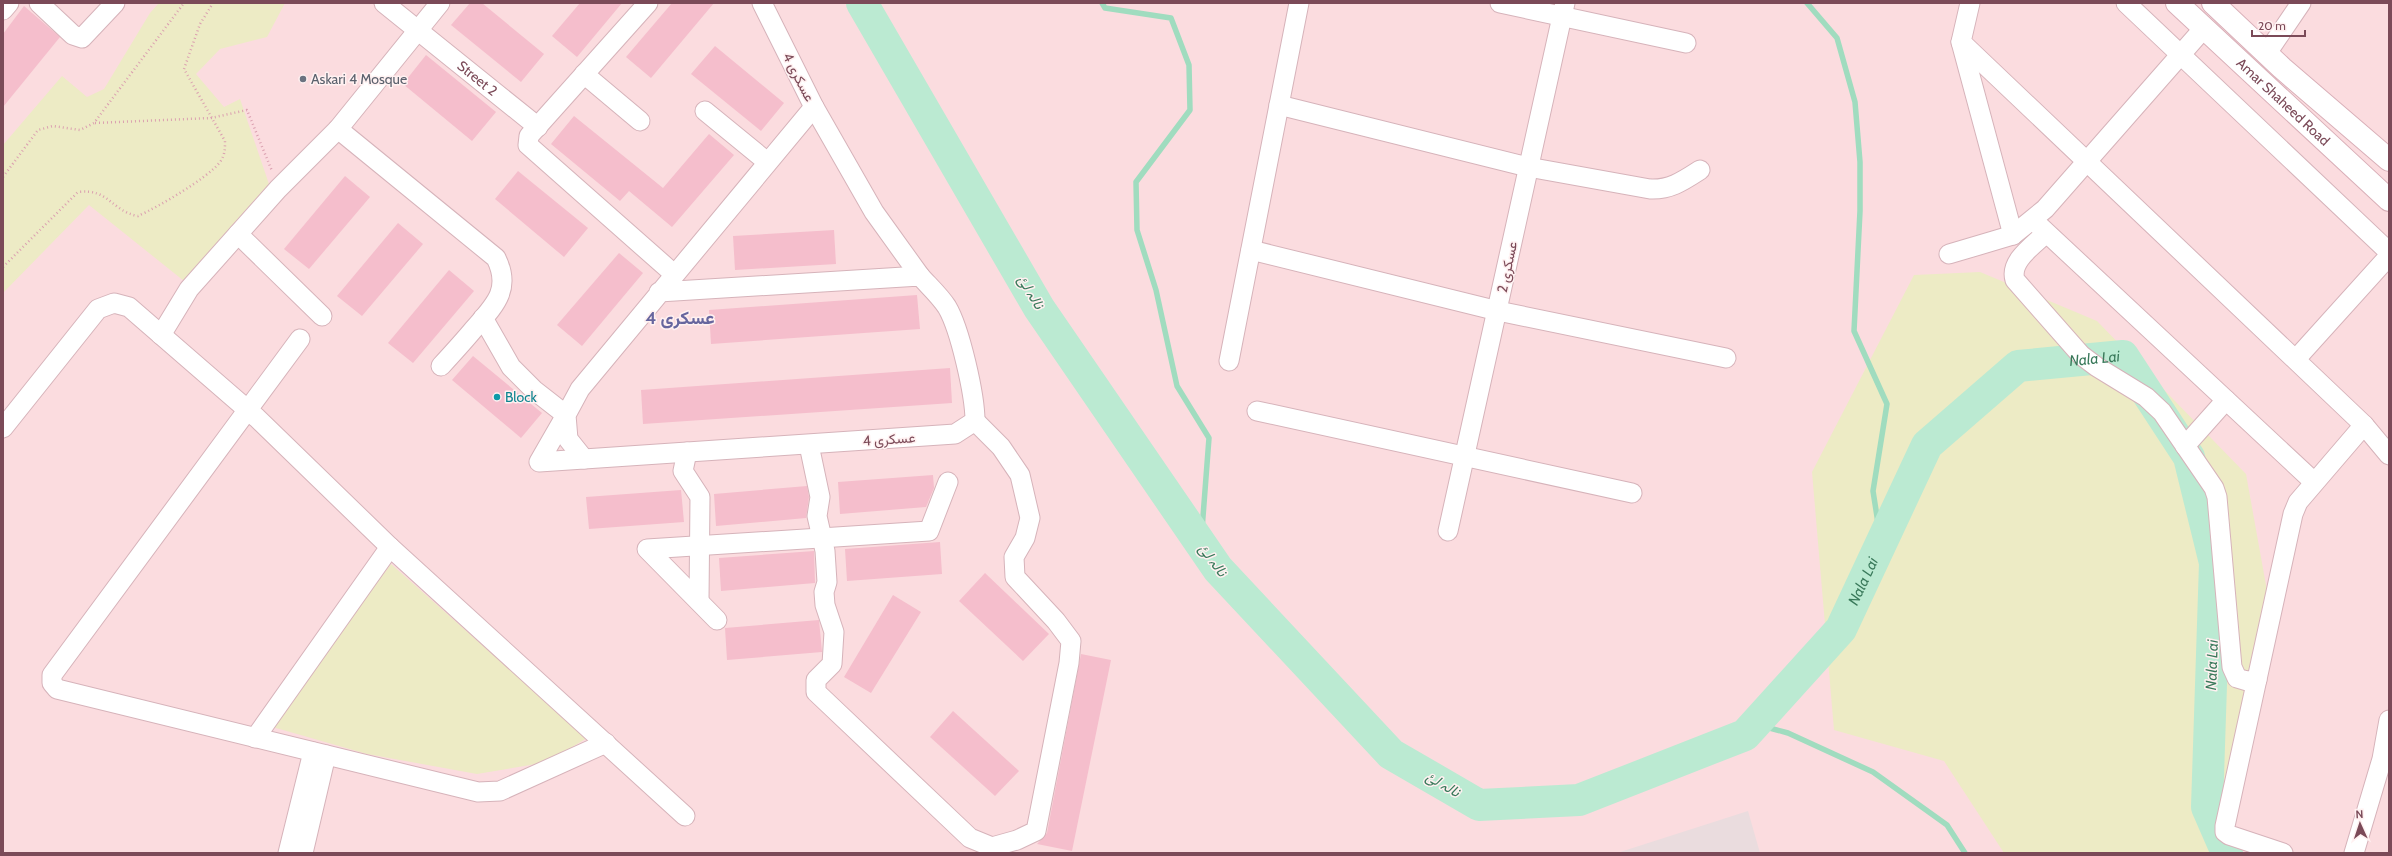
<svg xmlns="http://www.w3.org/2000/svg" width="2392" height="856" font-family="Cabin,Vazirmatn,sans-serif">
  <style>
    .residential { fill: #fbdcdf }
    .industrial { fill: #eadcde }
    .green { fill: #edebc5 }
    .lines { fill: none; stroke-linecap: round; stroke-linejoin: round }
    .stream { stroke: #a0dcbf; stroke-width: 5.5 }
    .river { stroke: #bbead2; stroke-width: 32 }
    .building { fill: #f5becc }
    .street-casing { stroke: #d6b3ba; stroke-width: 21 }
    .secondary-casing { stroke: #d9afb8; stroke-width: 24 }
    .path { stroke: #dba0b0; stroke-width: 2.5; stroke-dasharray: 1 3; stroke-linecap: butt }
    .street { stroke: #fff; stroke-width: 19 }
    .secondary { stroke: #fff; stroke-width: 22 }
    .worship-dot { fill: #6b7280; stroke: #fff1f1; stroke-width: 1.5 }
    .culture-dot { fill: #0f9aa8; stroke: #fff1f1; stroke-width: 1.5 }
    .labels { text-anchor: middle; stroke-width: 3; stroke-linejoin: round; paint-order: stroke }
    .street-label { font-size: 14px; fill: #7b4a58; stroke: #fff1f1 }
    .worship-label { font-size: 14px; fill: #5b616d; stroke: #fff1f1; text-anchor: start }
    .culture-label { font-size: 14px; fill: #0d838f; stroke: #fff1f1; text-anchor: start }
    .water-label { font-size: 15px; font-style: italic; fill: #39795a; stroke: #fff1f1 }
    .district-label { font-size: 18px; font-weight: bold; fill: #67669e; stroke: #fff1f1 }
  </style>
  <rect width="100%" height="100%" fill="#fee9ea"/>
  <rect class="residential" x="3" y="3" width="2386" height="850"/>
  <polygon class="industrial" points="1748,811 1760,853 1617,853"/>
  <g class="green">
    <polygon points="159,3 285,3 267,37 220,49 196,74 224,107 240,99 271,190 184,281 89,205 3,293 3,145 62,76 87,97 104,89 150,13"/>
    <polygon points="1980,272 2097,321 2246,474 2271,613 2229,853 2004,853 1944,761 1834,730 1812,472 1914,275"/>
    <polygon points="391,564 587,738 548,762 477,774 367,754 269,726"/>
  </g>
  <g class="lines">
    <g class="stream">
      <polyline points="1102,3 1105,8 1171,18 1189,65 1190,110 1136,182 1137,230 1156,290 1177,386 1209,438 1201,543"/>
      <polyline points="1807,3 1837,38 1855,102 1860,162 1860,211 1854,331 1887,404 1873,491 1881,542"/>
      <polyline points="1755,724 1788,733 1873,772 1947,825 1965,853"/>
    </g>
    <path class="river" id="s1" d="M862 3 1039 308 1218 569 1391 754 1479 805 1579 800 1745 735 1841 629 1927 445 2018 366 2123 356 2189 457 2215 563 2207 807 2227 853"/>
  </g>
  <g class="building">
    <polygon points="470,3 482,3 544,54 521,82 451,25"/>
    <polygon points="580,3 622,3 577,57 552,36"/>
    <polygon points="672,3 714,3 651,78 626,57"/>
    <polygon points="24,6 60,37 3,107 3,34"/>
    <polygon points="715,46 784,103 761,131 691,74"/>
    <polygon points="426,55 496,112 472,141 403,84"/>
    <polygon points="574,116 663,188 709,134 734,155 672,227 629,191 620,201 551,144"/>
    <polygon points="518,171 588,228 564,257 495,199"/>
    <polygon points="345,176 370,197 309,269 284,249"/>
    <polygon points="398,223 423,244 362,316 337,296"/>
    <polygon points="834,230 836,264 735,270 733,236"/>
    <polygon points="619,253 643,273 582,346 557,325"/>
    <polygon points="449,270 474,291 413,363 388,343"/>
    <polygon points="917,295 920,329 711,344 709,310"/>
    <polygon points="473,356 542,413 521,438 452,380"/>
    <polygon points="950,368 952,403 643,424 641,390"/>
    <polygon points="933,475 934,488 926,507 840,514 838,482"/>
    <polygon points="807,486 809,497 806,518 716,526 714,494"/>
    <polygon points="681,490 684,522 589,529 586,497"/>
    <polygon points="940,542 942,574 847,581 845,549"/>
    <polygon points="814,551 815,583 721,591 719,558"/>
    <polygon points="985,573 1049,634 1023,661 959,601"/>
    <polygon points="893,595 921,612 871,693 844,677"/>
    <polygon points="819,620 822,652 727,660 725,628"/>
    <polygon points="1081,654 1111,660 1072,851 1037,844 1047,833"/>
    <polygon points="953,711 1019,771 995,796 930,737"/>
  </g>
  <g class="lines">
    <defs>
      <g id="street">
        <polyline points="39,3 73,35 82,38 115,3"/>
        <path id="s2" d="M384 3 538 127"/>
        <polyline points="648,3 529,136 528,145 674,274"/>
        <polyline points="1500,3 1686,43"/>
        <polyline points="1970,3 1961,42 2364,425 2389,455"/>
        <polyline points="2126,3 2389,252"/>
        <polyline points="3,10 9,3"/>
        <polyline points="1961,42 2013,235"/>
        <polyline points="2267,53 2301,3"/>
        <polyline points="584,74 640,121"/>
        <path d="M1279 105 1528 167 1650 189C1670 190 1683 181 1700 170"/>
        <polyline points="814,107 874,212 920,276"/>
        <polyline points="705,111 766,161"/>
        <path d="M338 129 496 258C512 290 494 306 473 330 463 342 452 354 441 366"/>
        <polyline points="2033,220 2314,482"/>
        <path d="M2046 233C2034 245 2009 261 2015 280L2081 355 2097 367 2146 397 2162 412 2214 488 2217 497 2232 667 2237 678 2247 681 2257 680"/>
        <polyline points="238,234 322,316"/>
        <polyline points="1251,250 1498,311 1726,358"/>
        <polyline points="1949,254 2013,235 2045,209 2204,28"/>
        <path d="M659 292 920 276C929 286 940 296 947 307 960 329 975 395 975 421L955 434 584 459 568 439 566 415 580 389 814 107 762 3"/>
        <polyline points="483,318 511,367 534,390 566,415 539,462 584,459"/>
        <polyline points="161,335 189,289 278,189 338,129 440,3"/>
        <polyline points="300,339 52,675 52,683 57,689 478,792 500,791 606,743"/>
        <polyline points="2296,359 2389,256"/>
        <polyline points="1229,361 1299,3"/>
        <polyline points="1257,411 1632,493"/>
        <polyline points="3,428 98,309 114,303 129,307 257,418 390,547 685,816"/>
        <polyline points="809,445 820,497 817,516 825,551 827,582 824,592 825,605 834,632 832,664 816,680 816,692 970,838 992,847 1017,840 1036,831 1069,663 1071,641 1056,621 1015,577 1014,557 1025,538 1030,518 1020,475 1001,447 975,421"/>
        <polyline points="2185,446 2226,400"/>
        <polyline points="687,452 683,471 700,497 699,601"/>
        <polyline points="1448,531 1565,3"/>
        <polyline points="717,620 647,549 929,531 948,482"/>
        <polyline points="255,738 390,547"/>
        <polyline points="288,853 313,752"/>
        <polyline points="303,853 326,755"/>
        <polyline points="2283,853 2229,835 2225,832 2225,826 2293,514 2298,502 2364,425"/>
        <polyline points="2354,853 2382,759 2389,720"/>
      </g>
      <g id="secondary">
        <path id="s3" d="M2177 3 2389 200"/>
        <polyline points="2213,3 2282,68 2389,160"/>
      </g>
    </defs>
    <use href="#street" class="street-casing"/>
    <use href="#secondary" class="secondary-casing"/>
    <g class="path">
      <polyline points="95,123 211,118 247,110 272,171"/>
      <polyline points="3,177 38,130 53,126 80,130 94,123 184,3"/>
      <path d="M3 267 78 192C109 188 111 211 138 216 158 207 208 178 220 162 225 155 225 149 225 141L184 69 200 24 213 3"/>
    </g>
    <use href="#street" class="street"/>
    <use href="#secondary" class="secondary"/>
  </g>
  <circle class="worship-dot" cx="303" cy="79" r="4"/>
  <circle class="culture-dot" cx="497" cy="397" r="4"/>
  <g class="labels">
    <g class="street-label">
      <text transform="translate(799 77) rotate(63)" y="5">عسکری 4</text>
      <text dy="5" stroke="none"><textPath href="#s2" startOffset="120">Street 2</textPath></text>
      <text dy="5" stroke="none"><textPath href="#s3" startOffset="145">Amar Shaheed Road</textPath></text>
      <text transform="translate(1507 267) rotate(-78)" y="5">عسکری 2</text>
      <text transform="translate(889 439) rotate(-4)" y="5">عسکری 4</text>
    </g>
    <g class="worship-label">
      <text x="311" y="84">Askari 4 Mosque</text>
    </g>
    <g class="culture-label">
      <text x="505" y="402">Block</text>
    </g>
    <g class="water-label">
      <text transform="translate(1031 292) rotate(59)" y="5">نالہ لئ</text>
      <text dy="5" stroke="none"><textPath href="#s1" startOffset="1846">Nala Lai</textPath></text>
      <text transform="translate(1213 560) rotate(53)" y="5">نالہ لئ</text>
      <text dy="5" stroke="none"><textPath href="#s1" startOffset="1498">Nala Lai</textPath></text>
      <text transform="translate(2212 665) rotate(-88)" y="5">Nala Lai</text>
      <text transform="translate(1443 784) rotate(30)" y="5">نالہ لئ</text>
    </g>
    <g class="district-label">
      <text x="680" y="324">عسکری 4</text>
    </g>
  </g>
  <rect width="2392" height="856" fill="none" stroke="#7b4a58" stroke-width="8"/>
  <g transform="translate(2360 824) rotate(357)" stroke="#fff1f1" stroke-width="3" paint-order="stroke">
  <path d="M0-3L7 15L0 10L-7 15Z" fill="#7b4a58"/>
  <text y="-6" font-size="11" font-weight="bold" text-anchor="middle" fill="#7b4a58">N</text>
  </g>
  <path d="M2252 30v6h53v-6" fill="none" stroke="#7b4a58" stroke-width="2"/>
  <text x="2258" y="30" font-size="12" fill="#7b4a58" stroke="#fff1f1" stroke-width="3" paint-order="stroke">20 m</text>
</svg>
